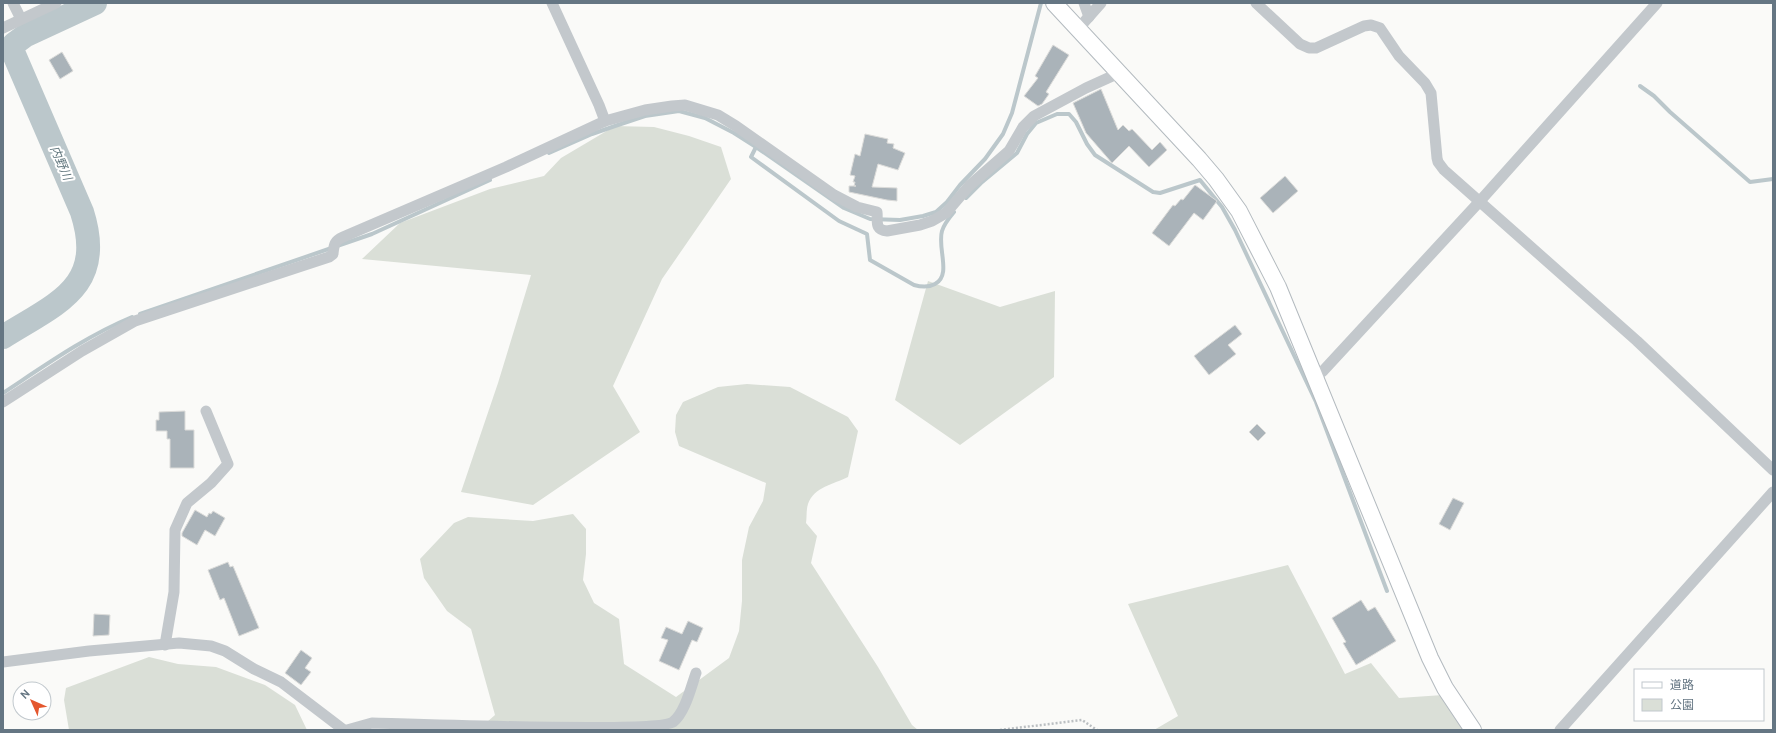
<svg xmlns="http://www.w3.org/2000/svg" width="1776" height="733" font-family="Cabin,'Noto Sans JP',sans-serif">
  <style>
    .green { fill: #dadfd7 }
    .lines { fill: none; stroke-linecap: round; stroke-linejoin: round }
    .stream { stroke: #bbc7cb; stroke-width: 4 }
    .river { stroke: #bbc7cb; stroke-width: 24 }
    .building { fill: #aab3b9; stroke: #dcdcda }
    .secondary-casing { stroke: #b3babf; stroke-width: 18 }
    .path { stroke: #bbbfc2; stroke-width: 2.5; stroke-dasharray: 2 2; stroke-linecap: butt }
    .street { stroke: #c3c8cc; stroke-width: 11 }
    .secondary { stroke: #fff; stroke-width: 16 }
    .labels { text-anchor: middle; stroke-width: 4; stroke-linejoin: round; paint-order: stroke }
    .water-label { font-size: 12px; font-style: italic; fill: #60757c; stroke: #fff }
  </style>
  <rect width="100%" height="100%" fill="#fafaf8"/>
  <g class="green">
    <polygon points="615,126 654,127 689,136 721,147 731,179 662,279 613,386 640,432 533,505 461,492 498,383 531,275 362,259 400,223 490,189 544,176 561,158"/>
    <polygon points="928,281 1000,307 1055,291 1054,377 960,445 895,400"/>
    <path d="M747 384 790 387 848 417 858 431 848 477C834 484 814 487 808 504 806 510 807 517 806 523L817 536 811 563 878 667 912 725 918 730H390L487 722 495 715 471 629 447 611 424 578 420 559 454 523 468 517 533 521 573 514 586 529V554L583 580 594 603 619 619 624 664 676 697 729 658 739 631 742 601V560L749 527 763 501 766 483 679 446 675 432 676 415 683 402 718 387Z"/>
    <polygon points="1288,565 1345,674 1371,663 1399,698 1443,695 1473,730 1154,730 1178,716 1128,604"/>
    <polygon points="149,657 178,664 216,667 265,685 295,705 307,730 69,730 64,700 66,688"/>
  </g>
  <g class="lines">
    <g class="stream">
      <polyline points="1640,86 1654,96 1670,112 1750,182 1773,179"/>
      <path d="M756 147 751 157 839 221 867 234 870 260 914 285C921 287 928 288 935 284 952 275 937 248 942 231 944 224 949 218 954 212"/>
      <polyline points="549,153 592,134 615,126 645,116 679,111 705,118 734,133 756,147 844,208 870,219 900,220 923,216 936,212 947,202 960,185 985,159 1003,134 1012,113 1041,3"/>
      <polyline points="966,198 981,183 1017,153 1027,134 1036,123 1057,114 1069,114 1076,122 1087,144 1095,155 1153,192 1160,193 1200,180 1222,207 1235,230 1316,402 1387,591"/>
      <polyline points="140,314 372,234 490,180"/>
      <path d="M3 393C44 366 86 336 132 317"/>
    </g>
    <path class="river" d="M3 337C57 303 106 287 82 212L13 52 14 44 26 35 95 3"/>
  </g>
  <g class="building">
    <polygon points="1053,45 1069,55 1046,92 1049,94 1042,104 1038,106 1024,96 1038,78 1035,76"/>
    <polygon points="62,52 73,71 60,79 49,60"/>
    <polygon points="1101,89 1118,130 1123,125 1129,131 1132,129 1152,150 1160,142 1167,150 1149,167 1129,146 1112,163 1086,133 1073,103"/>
    <polygon points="865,134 888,139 887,143 894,144 893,148 905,153 898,170 878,164 872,187 897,188 897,201 887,200 849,192 849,186 856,186 854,186 855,182 853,182 855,176 850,175 855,154 860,156"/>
    <polygon points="1285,176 1298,191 1273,213 1260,198"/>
    <polygon points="1195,185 1217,201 1203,220 1194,213 1169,246 1152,233 1173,205 1175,206 1181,199 1183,200"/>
    <polygon points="1235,325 1242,334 1228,345 1236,354 1209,375 1194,356"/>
    <polygon points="185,411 185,430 194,430 194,468 170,468 170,439 167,439 167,431 156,431 156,420 159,420 159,412"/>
    <polygon points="1257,424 1266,433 1258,441 1249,432"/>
    <polygon points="1453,498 1464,503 1450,530 1439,524"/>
    <polygon points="195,510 207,517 209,513 211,514 213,511 225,518 215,536 205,530 197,545 182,536 182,533"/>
    <polygon points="228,562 230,567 233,566 259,628 239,636 224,598 220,600 208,570"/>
    <polygon points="1361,600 1368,611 1375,607 1396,641 1356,665 1343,643 1346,642 1332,618"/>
    <polygon points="94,614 110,615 109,635 93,636"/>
    <polygon points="688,621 703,628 697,642 692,640 679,670 659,661 668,640 661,638 666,627 682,634"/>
    <polygon points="301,650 312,658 305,668 311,672 301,685 285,673"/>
  </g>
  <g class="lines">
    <defs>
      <polyline id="secondary" points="1054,3 1199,159 1216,179 1239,211 1278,287 1430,658 1445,688 1473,730"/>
    </defs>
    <use href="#secondary" class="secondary-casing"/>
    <polyline class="path" points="1000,730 1082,720 1097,730"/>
    <g class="street">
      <polyline points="13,3 21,19 19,20"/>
      <polyline points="552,3 599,105 605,121"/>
      <polyline points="1084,3 1089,17"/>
      <polyline points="1256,3 1300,44 1309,48 1316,48 1364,26 1371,25 1380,28 1399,56 1425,83 1431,93 1437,158 1438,162 1444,170 1637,341 1773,470"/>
      <polyline points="3,28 56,3"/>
      <polyline points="1078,29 1101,3"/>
      <polyline points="1315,377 1323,371 1480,201 1657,3"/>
      <path d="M3 402 82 351 135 321 329 257 333 254C334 245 334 241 343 237L506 167 605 121 645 110 672 106 685 105 718 115 736 126 834 195 857 207 877 212C878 221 874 230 887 231L920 225 932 221 946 213 969 186 1009 151 1023 127 1034 116 1086 88 1119 73"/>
      <polyline points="165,645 174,592 175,530 187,503 211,483 228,464 206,411"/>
      <polyline points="3,662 89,651 179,643 211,646 225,651 254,669 281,682 344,730"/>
      <path d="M347 730 372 723C410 724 657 733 673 722 685 713 691 687 696 673"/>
      <polyline points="1560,730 1773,492"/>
    </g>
    <use href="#secondary" class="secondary"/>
  </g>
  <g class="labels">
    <g class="water-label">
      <text transform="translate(61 163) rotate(67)" y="4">内野川</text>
    </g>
  </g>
  <rect width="1776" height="733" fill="none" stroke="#657683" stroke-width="8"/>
  <rect x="1634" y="669" width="130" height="52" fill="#ffffff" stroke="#c1c8cd"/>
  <rect x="1642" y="682" width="20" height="6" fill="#ffffff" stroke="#c1c8cd"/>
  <text x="1670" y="689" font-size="12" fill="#657683">道路</text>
  <rect x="1642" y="699" width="20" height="12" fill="#dadfd7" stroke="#c1c8cd"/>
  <text x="1670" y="709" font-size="12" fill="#657683">公園</text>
  <g transform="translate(32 701) rotate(315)"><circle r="19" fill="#ffffff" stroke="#c1c8cd"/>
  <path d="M0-3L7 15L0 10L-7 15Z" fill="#e4572e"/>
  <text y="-6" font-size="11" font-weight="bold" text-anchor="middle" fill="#657683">N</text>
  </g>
</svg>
